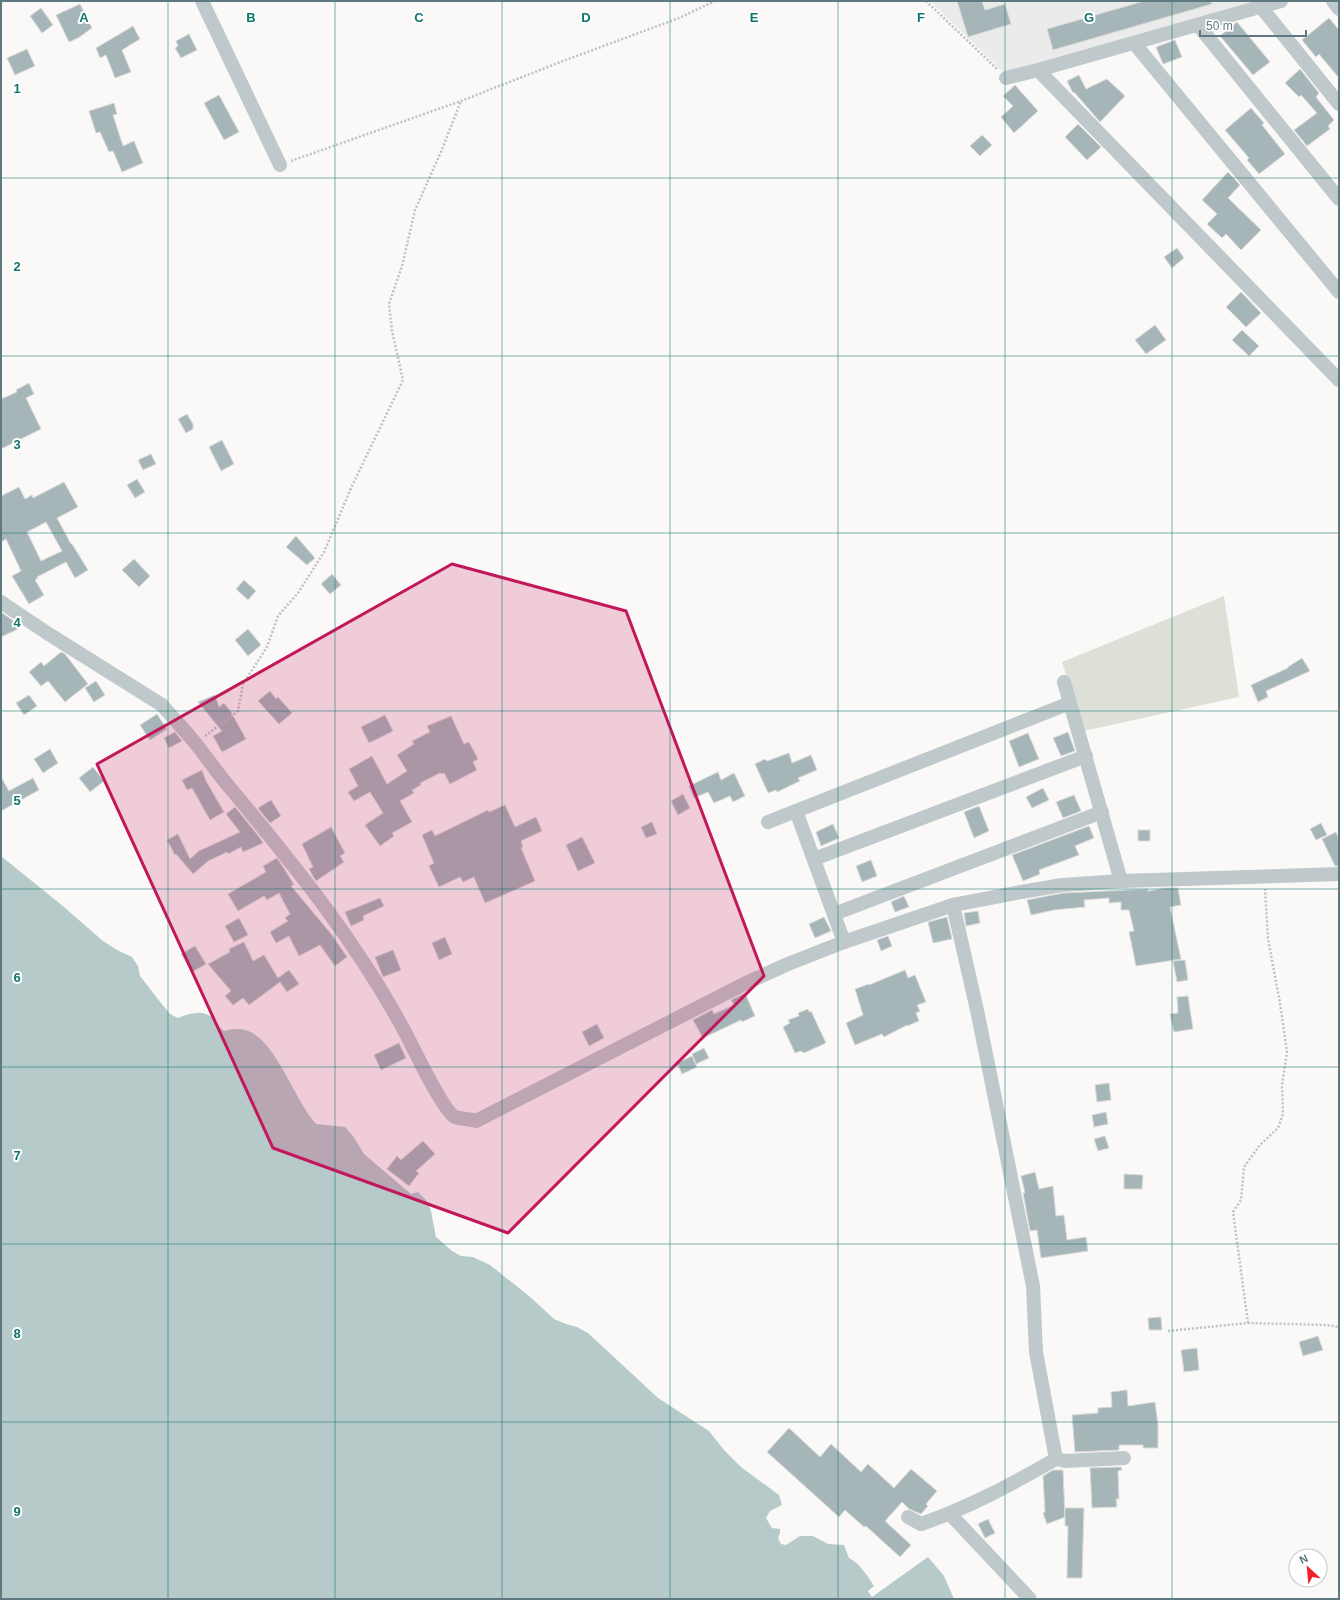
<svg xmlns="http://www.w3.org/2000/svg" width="1340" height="1600" font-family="Arial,sans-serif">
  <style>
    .built { fill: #eaebea }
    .green { fill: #dce0d6 }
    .water { fill: #b6cac9 }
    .building { fill: #a6b6b8; stroke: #dbdbd9; fill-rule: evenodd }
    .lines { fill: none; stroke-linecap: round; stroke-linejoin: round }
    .path { stroke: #bcc2c3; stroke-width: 2.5; stroke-dasharray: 2 2; stroke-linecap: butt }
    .minor { stroke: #bfc8ca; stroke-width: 14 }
    .marked { fill: #c2185b; fill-opacity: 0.2; stroke: #c2185b; stroke-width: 3; stroke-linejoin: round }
    .grid { fill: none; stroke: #0f766e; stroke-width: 1; stroke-opacity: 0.55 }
    .grid-label { font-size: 13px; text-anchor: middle; font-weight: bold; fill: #0f766e; stroke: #fff; stroke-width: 4; stroke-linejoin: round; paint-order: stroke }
  </style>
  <rect width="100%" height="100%" fill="#faf9f7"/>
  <polygon class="built" points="930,1 1258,1 1005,74"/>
  <polygon class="green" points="1224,596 1239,697 1084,731 1062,662"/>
  <path class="water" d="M1 856 64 907 103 941 117 950 132 957 138 966 140 976 161 1003 170 1014 178 1018C190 1013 204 1009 214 1019 218 1024 219 1027 224 1031 233 1029 240 1028 248 1031 273 1040 292 1090 307 1112 309 1116 313 1120 316 1124L345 1127 353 1136 364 1154 411 1194 418 1192 427 1201 431 1211 436 1237 452 1251 461 1256 473 1257 490 1265 529 1296 554 1319 566 1324 577 1327 588 1333 658 1398 709 1431 724 1450 741 1467 779 1495 782 1505 770 1511 766 1518 772 1528 780 1529V1533L778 1538 781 1544 786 1545 800 1536H813L828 1544 844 1545 849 1558C860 1564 867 1575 874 1586L868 1591 872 1597 928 1557 944 1576 954 1599H1Z"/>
  <g class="building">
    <polygon points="957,1 982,1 985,10 1005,4 1011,24 968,37"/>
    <polygon points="1144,1 1211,1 1212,4 1053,50 1047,29"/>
    <polygon points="80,4 92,28 78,38 69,42 56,15"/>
    <polygon points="41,8 53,25 42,33 30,16"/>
    <polygon points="1329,18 1339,30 1339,78 1319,54 1316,57 1302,40"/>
    <polygon points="1237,22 1270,62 1253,75 1220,36"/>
    <polygon points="133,26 140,39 122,50 131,72 115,78 106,55 100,58 96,48"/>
    <polygon points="189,34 197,50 181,58 175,48 178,46 176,41"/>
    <polygon points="1175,40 1182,57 1163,64 1156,47"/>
    <polygon points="27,49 35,66 15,75 7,58"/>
    <polygon points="1300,69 1319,93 1316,97 1334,120 1328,126 1330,129 1307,146 1294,130 1317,113 1301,95 1299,97 1285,83"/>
    <polygon points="1079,75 1086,89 1107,79 1125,96 1100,122 1074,92 1073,93 1067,81"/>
    <polygon points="1015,85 1038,111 1014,133 1001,117 1013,106 1003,96"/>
    <polygon points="219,95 239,132 224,140 204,103"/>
    <polygon points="114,103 117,114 113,115 123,146 134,141 143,163 122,172 113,151 109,152 100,132 96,133 89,111"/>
    <polygon points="1251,108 1264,123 1262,125 1285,154 1259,174 1247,160 1249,158 1225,130"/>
    <polygon points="1078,124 1101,147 1087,160 1065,137"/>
    <polygon points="982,135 992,145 980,156 970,146"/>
    <polygon points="1228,172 1240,185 1228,198 1261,230 1241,250 1226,234 1222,238 1207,224 1217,214 1202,200"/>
    <polygon points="1177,248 1184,258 1172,268 1164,257"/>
    <polygon points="1241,292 1261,313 1246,327 1226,307"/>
    <polygon points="1155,325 1166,340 1146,354 1135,340"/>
    <polygon points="1242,330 1259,346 1249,356 1232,340"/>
    <polygon points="29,383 34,394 26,398 41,429 1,449 1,399 17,392 16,390"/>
    <polygon points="187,414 193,424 193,429 186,433 178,419"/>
    <polygon points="222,440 234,464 221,471 209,447"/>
    <polygon points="151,454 156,464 143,470 138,460"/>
    <polygon points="137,479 145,492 135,498 127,485"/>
    <path d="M64 482 78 507 57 518 71 544H72L88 570 75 578 66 562 37 577 38 578 35 580 44 595 29 604 12 576 21 571 6 539 1 542V496L19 487 25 499 32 495 33 498ZM46 522 62 551 41 561 27 532Z"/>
    <polygon points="296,536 315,558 307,565 286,547"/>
    <polygon points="134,559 150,576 139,587 122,570"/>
    <polygon points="332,574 341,585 330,594 321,584"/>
    <polygon points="244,580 256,591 248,600 236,589"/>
    <polygon points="1,612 15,622 18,629 1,637"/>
    <polygon points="248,629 261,645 248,656 235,640"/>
    <polygon points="61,652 65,654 88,684 65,702 48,681 41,686 29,672 41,662 44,666"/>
    <polygon points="1302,658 1310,671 1266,691 1268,697 1258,702 1251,685 1288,668 1288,667"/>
    <polygon points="96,681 105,695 94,702 85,688"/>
    <polygon points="270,691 276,699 278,697 292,713 279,724 258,701"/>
    <polygon points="29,695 37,706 24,715 16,703"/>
    <polygon points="215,695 219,707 224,703 231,712 246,739 222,752 213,736 222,731 198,702"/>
    <polygon points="157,714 167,729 150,740 140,725"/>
    <polygon points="385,715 393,731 369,743 361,727"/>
    <polygon points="451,716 464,744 469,742 478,759 473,762 477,770 450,784 444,773 441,774 440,773 420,783 421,785 412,790 414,793 400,801 412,822 392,833 394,836 380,846 365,825 383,813 370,792 354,801 348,792 358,786 349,769 372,756 387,784 407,771 397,755 414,744 412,741 430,732 427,726"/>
    <polygon points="175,732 182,741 169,748 164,738"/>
    <polygon points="1068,732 1075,751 1061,756 1053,738"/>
    <polygon points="1028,733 1039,759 1019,767 1009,741"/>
    <polygon points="50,749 58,763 43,773 34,759"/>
    <polygon points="789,753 792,763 811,755 817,770 798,778 800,781 777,792 776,790 768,793 755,764 765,759 767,761"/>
    <polygon points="93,767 104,781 90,792 79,778"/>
    <polygon points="202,770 206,781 224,812 210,820 192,788 187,790 182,780"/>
    <polygon points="718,772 721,780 734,773 745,796 733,802 730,796 714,803 708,792 694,798 689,786"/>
    <polygon points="1,777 9,791 33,778 39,790 1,811"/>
    <polygon points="1043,788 1049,800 1032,808 1026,797"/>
    <polygon points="683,794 690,808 678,815 671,801"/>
    <polygon points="1074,795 1081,811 1063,818 1056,802"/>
    <polygon points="271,800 281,816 270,823 258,808"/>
    <polygon points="505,805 515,827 536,817 542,831 521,841 523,847 521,848 535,881 485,903 474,877 463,882 460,877 439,887 429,866 434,863 422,835 432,830 435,836 488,810 489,812"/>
    <polygon points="979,806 989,831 974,838 964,812"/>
    <polygon points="235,807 260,838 263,843 243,852 241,847 228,854 227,852 208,861 193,874 176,854 175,855 167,840 178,834 190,859 199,851 240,832 226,814"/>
    <polygon points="652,822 657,834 646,838 641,827"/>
    <polygon points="1321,823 1327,835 1316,840 1310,829"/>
    <polygon points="833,824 839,838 821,846 816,832"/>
    <polygon points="1089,826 1094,838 1075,846 1079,855 1039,870 1040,874 1023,881 1012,855"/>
    <polygon points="331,827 345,853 340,856 344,862 316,881 309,869 313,867 302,844"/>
    <rect x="1138" y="830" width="12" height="11"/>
    <polygon points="1336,832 1339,839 1339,866 1335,866 1322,839"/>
    <polygon points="582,837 595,863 578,871 566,845"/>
    <polygon points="277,858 285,870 294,885 291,886 332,935 347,957 335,966 320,945 299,956 289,936 276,943 270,932 288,921 285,918 290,914 279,893 267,900 264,896 238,911 228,894 266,872 263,866"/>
    <polygon points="871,860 877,876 862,882 856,866"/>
    <polygon points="1165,888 1178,888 1181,905 1170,907 1181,959 1136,966 1129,932 1134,931 1129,910 1121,910 1121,902 1109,903 1109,898 1084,900 1085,907 1054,910 1031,915 1027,900 1063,893 1148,889 1148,891"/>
    <polygon points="904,896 909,907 895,912 891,902"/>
    <polygon points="380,898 384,906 363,916 364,920 351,926 345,912"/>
    <polygon points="978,911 980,923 966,926 964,913"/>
    <polygon points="824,917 831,931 815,938 809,924"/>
    <polygon points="947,917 952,939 933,943 928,922"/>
    <polygon points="239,918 248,935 234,942 225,926"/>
    <polygon points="888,936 892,946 881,951 877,940"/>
    <polygon points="445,937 452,954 439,960 432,943"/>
    <polygon points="244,942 253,961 264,955 278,978 289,970 299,984 287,992 280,982 249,1005 243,998 233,1005 225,996 231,991 208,964 230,952 229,949"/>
    <polygon points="195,946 206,964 192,972 181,954"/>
    <polygon points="393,950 401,970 383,977 375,957"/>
    <polygon points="1185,960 1188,980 1177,982 1173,961"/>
    <polygon points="905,970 908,978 915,975 926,1002 917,1005 920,1011 916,1013 919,1021 907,1026 907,1025 884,1037 882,1034 855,1045 846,1023 863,1015 855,989 869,984 869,985"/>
    <polygon points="745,993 755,1016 742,1022 741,1020 703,1038 693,1020 712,1010 714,1014 734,1005 731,1000"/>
    <polygon points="1188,996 1193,1029 1174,1032 1170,1014 1178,1013 1177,997"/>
    <polygon points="808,1009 809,1012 811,1011 826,1043 804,1053 801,1051 795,1053 783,1027 790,1023 788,1020 799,1016 798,1013"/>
    <polygon points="597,1024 604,1038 589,1046 582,1032"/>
    <polygon points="399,1043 406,1058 381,1070 374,1055"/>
    <polygon points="704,1048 709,1058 696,1064 692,1054"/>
    <polygon points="692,1056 697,1067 682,1074 677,1063"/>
    <polygon points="1109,1083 1111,1100 1097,1102 1095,1085"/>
    <polygon points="1106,1112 1108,1124 1094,1127 1092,1115"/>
    <polygon points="1105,1136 1109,1148 1098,1151 1094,1139"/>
    <polygon points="423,1141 435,1154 416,1171 419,1173 409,1186 387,1169 397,1156 401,1160"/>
    <polygon points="1035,1172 1039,1189 1053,1186 1056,1216 1064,1215 1067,1240 1086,1237 1088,1251 1041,1258 1037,1230 1030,1231 1023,1193 1025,1193 1021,1176"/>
    <polygon points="1124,1174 1143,1175 1142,1189 1124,1189"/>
    <polygon points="1161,1317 1162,1330 1149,1330 1148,1318"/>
    <polygon points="1318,1336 1323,1350 1303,1356 1299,1342"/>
    <polygon points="1197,1348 1199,1370 1184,1372 1181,1350"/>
    <polygon points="1127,1390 1128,1406 1155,1402 1158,1425 1158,1448 1143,1448 1143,1445 1119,1445 1119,1450 1075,1452 1072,1415 1098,1413 1098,1408 1112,1407 1111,1392"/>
    <polygon points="789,1428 820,1457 831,1444 861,1472 868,1464 894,1488 911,1469 937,1491 926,1504 928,1506 921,1514 909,1509 902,1502 885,1521 911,1545 900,1557 866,1526 864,1527 845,1510 839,1517 767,1452"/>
    <polygon points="1121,1467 1122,1470 1118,1471 1119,1499 1116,1499 1117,1507 1092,1508 1090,1468"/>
    <polygon points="1053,1470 1063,1470 1065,1517 1047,1524 1043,1513 1045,1512 1043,1476"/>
    <polygon points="1065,1508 1084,1508 1082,1578 1067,1578 1068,1526 1065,1526"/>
    <polygon points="988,1519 995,1533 985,1538 978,1524"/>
  </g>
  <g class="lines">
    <g class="path">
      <polyline points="926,1 997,69"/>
      <polyline points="291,161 461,101 563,61 679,18 715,1"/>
      <polyline points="205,736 238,711 243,684 267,647 278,616 298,593 324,552 351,488 403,380 392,331 389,304 402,266 415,210 441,152 461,101"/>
      <polyline points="1248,1323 1233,1212 1241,1200 1244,1167 1260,1145 1278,1128 1283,1114 1282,1085 1287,1052 1280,1003 1268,939 1265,889"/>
      <polyline points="1168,1331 1248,1323 1326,1325 1339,1327"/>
    </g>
    <g class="minor">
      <polyline points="202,1 280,165"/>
      <polyline points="1333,1 1339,9"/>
      <polyline points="1261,7 1339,104"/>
      <polyline points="1198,25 1339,199"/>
      <polyline points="1134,43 1339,292"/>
      <polyline points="1038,70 1339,380"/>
      <polyline points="1006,78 1038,70 1281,1"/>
      <path d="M1 602 47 633 162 705C173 718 185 730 196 744 208 759 218 774 231 789 295 866 359 945 406 1034 414 1049 443 1111 455 1117 461 1119 470 1119 476 1121L746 983 788 964 844 942 953 905 1021 892 1062 885 1121 881 1339 874"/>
      <polyline points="1064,682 1121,881"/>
      <polyline points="796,811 844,942"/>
      <polyline points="768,822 1070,703"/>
      <polyline points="814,859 1086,756"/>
      <polyline points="953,905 977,1010 1033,1286 1036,1352 1056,1459"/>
      <polyline points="834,914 1102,812"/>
      <polyline points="950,1514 1030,1599"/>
      <path d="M908 1517 921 1524C968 1508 1012 1484 1056 1459L1065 1461 1124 1458"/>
    </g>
  </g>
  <path class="marked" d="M452 564 626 611 764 976 508 1233 273 1148 97 764Z"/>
  <path class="grid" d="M168 1V1599M335 1V1599M502 1V1599M670 1V1599M838 1V1599M1005 1V1599M1172 1V1599M1 178H1339M1 356H1339M1 533H1339M1 711H1339M1 889H1339M1 1067H1339M1 1244H1339M1 1422H1339"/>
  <g class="grid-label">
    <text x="84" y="22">A</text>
    <text x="251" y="22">B</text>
    <text x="419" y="22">C</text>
    <text x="586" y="22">D</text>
    <text x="754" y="22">E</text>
    <text x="921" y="22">F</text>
    <text x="1089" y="22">G</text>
    <text x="17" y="93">1</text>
    <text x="17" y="271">2</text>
    <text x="17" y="449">3</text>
    <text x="17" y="627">4</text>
    <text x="17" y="805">5</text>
    <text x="17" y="982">6</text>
    <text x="17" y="1160">7</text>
    <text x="17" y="1338">8</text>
    <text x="17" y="1516">9</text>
  </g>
  <rect width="1340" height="1600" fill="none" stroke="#5e797f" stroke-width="4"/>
  <g transform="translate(1308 1568) rotate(334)"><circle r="19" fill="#ffffff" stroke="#bfc9cc"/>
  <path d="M0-3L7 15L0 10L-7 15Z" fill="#f21f2c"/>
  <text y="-6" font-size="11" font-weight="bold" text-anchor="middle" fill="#5e797f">N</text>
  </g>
  <path d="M1200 30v6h106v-6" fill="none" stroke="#5e797f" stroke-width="2"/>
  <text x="1206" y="30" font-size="12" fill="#5e797f" stroke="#ffffff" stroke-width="3" paint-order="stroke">50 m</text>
</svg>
